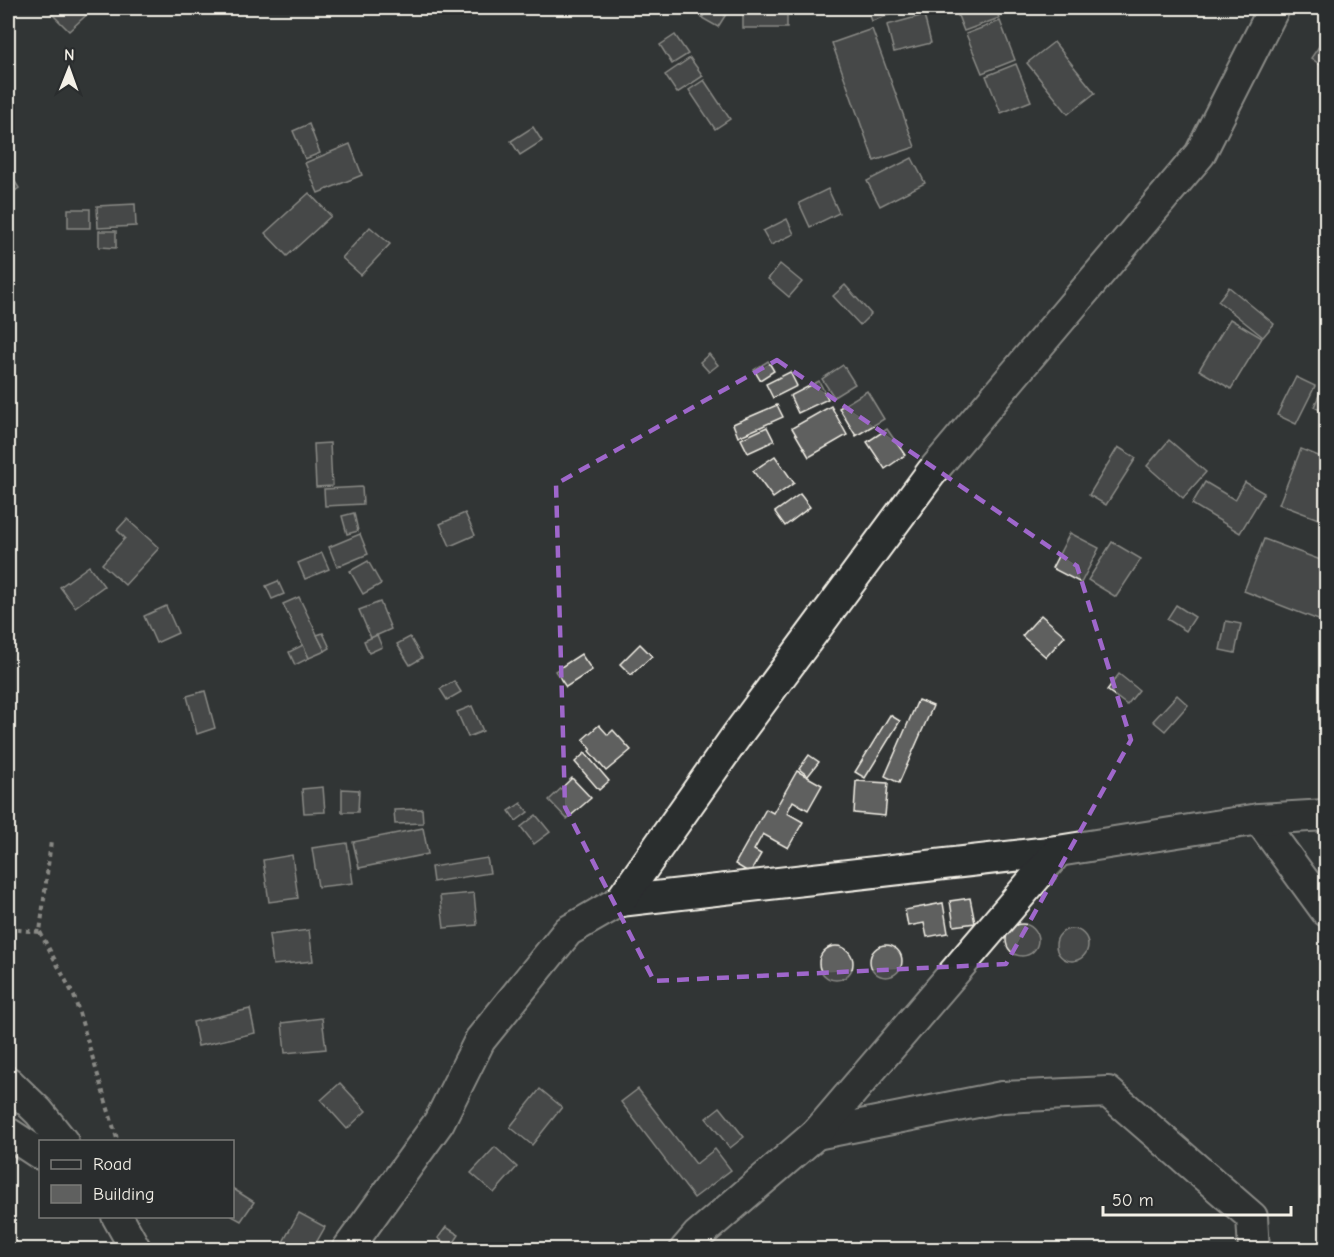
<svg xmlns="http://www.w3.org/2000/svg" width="1334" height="1257" font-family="'Comic Neue',sans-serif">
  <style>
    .building { fill: #5f605f; stroke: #f4f1e8; stroke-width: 1.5 }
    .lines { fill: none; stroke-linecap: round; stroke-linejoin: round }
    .minor-casing { stroke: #f4f1e8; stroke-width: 34 }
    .path { stroke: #f4f1e8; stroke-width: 4; stroke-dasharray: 4.5 4.5; stroke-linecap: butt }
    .minor { stroke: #2a2d2e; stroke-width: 30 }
    .marked { fill: none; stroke: #9f67cb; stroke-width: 4.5; stroke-dasharray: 12 8; stroke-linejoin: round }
  </style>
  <rect width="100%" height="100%" fill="#323535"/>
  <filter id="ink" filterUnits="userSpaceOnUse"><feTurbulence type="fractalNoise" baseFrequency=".0167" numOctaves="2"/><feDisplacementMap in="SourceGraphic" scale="12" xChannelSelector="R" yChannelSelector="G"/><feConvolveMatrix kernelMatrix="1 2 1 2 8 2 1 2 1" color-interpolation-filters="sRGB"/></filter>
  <g filter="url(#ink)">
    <g class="building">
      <polygon points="46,8 94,8 69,31"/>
      <polygon points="708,8 730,8 718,27 702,18"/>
      <rect x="743" y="8" width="44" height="20"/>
      <polygon points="867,8 904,8 905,9 872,21"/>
      <polygon points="955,8 995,8 999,18 964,31"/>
      <polygon points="924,15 931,43 894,52 887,25"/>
      <polygon points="1000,21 1015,60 982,73 966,34"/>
      <polygon points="872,29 915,147 874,161 832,43"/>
      <polygon points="675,35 688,54 672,64 660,45"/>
      <polygon points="1324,39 1326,41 1326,69 1311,58"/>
      <polygon points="1054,42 1095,93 1068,114 1027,63"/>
      <polygon points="690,58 703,76 677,93 665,75"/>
      <polygon points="1016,64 1031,101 1001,113 986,76"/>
      <polygon points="704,80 730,119 715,129 689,90"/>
      <polygon points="309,124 320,153 305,159 293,131"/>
      <polygon points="533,127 542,141 520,155 511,141"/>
      <polygon points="350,144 362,175 318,193 305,163"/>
      <polygon points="912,158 925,183 880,206 867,181"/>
      <polygon points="10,174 19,188 8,196 8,176"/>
      <polygon points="828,189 839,213 810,227 799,203"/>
      <polygon points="309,193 331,216 287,256 265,233"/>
      <polygon points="135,204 136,226 98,228 97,206"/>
      <rect x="68" y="209" width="22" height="19"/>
      <polygon points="787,219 794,234 771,245 763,231"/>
      <polygon points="370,227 390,244 361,275 342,258"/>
      <polygon points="99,231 116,231 116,248 99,247"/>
      <polygon points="780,264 802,282 789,297 768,279"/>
      <polygon points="845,285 871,314 860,325 833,296"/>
      <polygon points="1229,287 1274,324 1263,337 1218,301"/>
      <polygon points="1230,319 1262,338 1231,389 1199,370"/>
      <polygon points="709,354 718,365 709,372 700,362"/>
      <polygon points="768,361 774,371 760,380 754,370"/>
      <polygon points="843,365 855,384 834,397 822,379"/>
      <polygon points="790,372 797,386 773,398 766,384"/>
      <polygon points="1296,377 1315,386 1296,424 1277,415"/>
      <polygon points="1326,379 1326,413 1314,407"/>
      <polygon points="819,381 828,399 798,413 790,396"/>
      <polygon points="867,391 884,419 856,436 839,408"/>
      <polygon points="777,405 783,417 738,437 733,424"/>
      <polygon points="831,406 847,435 809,457 792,428"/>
      <polygon points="767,427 774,441 748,453 741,439"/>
      <polygon points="887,429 905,455 885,469 867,442"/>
      <polygon points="1169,440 1206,472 1183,498 1147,466"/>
      <polygon points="330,443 332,486 316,487 314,444"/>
      <polygon points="1118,447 1136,458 1106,505 1089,495"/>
      <polygon points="1301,449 1326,459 1326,522 1279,504"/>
      <polygon points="775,456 794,483 773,498 753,471"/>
      <polygon points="1205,482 1235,500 1245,482 1264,493 1240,533 1192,504"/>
      <polygon points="362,487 363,504 325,506 324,489"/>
      <polygon points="800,494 810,507 785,526 775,512"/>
      <polygon points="354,513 358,531 347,534 342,516"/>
      <polygon points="465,513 475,535 450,546 440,524"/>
      <polygon points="127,519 159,548 125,585 102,564 125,538 117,530"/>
      <polygon points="1070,533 1099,548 1081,583 1052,568"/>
      <polygon points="360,534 368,554 337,567 329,547"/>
      <polygon points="1264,539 1326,562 1326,623 1244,591"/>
      <polygon points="1112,542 1141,559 1116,597 1088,580"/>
      <polygon points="322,553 329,569 305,579 298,563"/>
      <polygon points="368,561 381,584 363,594 350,571"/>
      <polygon points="89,566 104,586 75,607 60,587"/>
      <polygon points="278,581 284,594 272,599 266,586"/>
      <polygon points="299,597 325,651 309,658 283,604"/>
      <polygon points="380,602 391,629 371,638 359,610"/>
      <polygon points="1176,605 1195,617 1186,631 1167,619"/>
      <polygon points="166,606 178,633 156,643 144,616"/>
      <polygon points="1041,615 1065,636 1046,657 1022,636"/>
      <polygon points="1226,621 1241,624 1235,653 1220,650"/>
      <polygon points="323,633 330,648 325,651 317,635"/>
      <polygon points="377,635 382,647 369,653 364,641"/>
      <polygon points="410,637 422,658 410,665 397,644"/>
      <polygon points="640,644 652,656 631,675 620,664"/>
      <polygon points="303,645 309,658 295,665 289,652"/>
      <polygon points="581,654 592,670 566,687 555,671"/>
      <polygon points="1119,674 1139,690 1127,705 1107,690"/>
      <polygon points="454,681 461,692 447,700 440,689"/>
      <polygon points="205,691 215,728 197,734 187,696"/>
      <polygon points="1177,695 1188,705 1165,731 1153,721"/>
      <polygon points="918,700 933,706 899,783 885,776"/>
      <polygon points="472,706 483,731 468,737 457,712"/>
      <polygon points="890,715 900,721 865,778 855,772"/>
      <polygon points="599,725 608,735 613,730 631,750 606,771 589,751 591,749 583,739"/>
      <polygon points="585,753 609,781 599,790 575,762"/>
      <polygon points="809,755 819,762 808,776 799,769"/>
      <polygon points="797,771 822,785 808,810 793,801 787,813 803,822 788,848 763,834 754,850 761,854 750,873 735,864 766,809 773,813"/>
      <polygon points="572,778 591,798 567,819 549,800"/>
      <polygon points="856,781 888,783 885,816 854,813"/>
      <polygon points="323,787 325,812 304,813 302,789"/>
      <polygon points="342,789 359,790 358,812 342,812"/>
      <polygon points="521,803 528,812 516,821 509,811"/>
      <polygon points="422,809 423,823 395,824 394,810"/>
      <polygon points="536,815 550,832 534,844 521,827"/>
      <polygon points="423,828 428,854 359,868 353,842"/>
      <polygon points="347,843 353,883 318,887 312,848"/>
      <polygon points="292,855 298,898 269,902 263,860"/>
      <polygon points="487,858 490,873 433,882 431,867"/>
      <polygon points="474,893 477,925 444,928 440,896"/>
      <polygon points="970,898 975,923 954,926 950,901"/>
      <polygon points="943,903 948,933 927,937 924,923 908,926 905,910"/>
      <circle cx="1022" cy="940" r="16"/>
      <circle cx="1072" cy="945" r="16"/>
      <polygon points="309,930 313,961 273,965 269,935"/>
      <circle cx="886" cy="961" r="16"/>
      <circle cx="836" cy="963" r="17"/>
      <polygon points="250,1009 255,1033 198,1046 193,1022"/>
      <polygon points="322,1018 326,1049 285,1053 282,1023"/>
      <polygon points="340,1083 366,1111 347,1129 321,1100"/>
      <polygon points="540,1089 562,1107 532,1145 510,1127"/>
      <polygon points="638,1089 696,1164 715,1149 731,1170 694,1198 621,1102"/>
      <polygon points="720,1107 744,1137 730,1148 706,1118"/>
      <polygon points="495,1147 517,1167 494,1193 471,1173"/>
      <polygon points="232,1188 254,1202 241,1221 232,1216"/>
      <polygon points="299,1213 325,1227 312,1250 296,1250 283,1242"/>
      <polygon points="446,1227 459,1235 451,1247 438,1238"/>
    </g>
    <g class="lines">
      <defs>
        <g id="minor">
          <polyline points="1259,819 1326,911"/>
          <polyline points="620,901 1058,851 1259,819 1326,815"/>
          <polyline points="8,1082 39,1112 63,1142"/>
          <polyline points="8,1133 40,1154"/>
          <polyline points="816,1134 1002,1097 1108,1092 1252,1217 1254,1250"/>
          <polyline points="117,1216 136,1250"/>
          <polyline points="347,1250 439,1122 480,1040 568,931 620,901 737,735 931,473 1200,154 1274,8"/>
          <polyline points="685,1250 697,1236 816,1134 1058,851"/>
        </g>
      </defs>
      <use href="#minor" class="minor-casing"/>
      <g class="path">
        <polyline points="8,929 40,932 51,841"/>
        <polyline points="40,932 74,996 118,1142"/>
      </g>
      <use href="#minor" class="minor"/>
    </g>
  </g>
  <path d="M0 0H1334V1257H0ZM777 360 1077 566 1131 740 1006 964 654 981 565 807 556 484Z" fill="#323535" fill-opacity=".55" fill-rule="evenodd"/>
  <path class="marked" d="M777 360 1077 566 1131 740 1006 964 654 981 565 807 556 484Z"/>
  <rect width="1334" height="1257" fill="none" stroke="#2a2d2e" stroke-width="30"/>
  <rect x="15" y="15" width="1304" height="1227" fill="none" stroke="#f4f1e8" stroke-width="2" filter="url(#ink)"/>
  <rect x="39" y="1140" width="195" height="78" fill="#2a2d2e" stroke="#7b7b78" stroke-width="1.5"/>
  <rect x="51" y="1160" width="30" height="9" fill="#2a2d2e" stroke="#7b7b78" stroke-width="1.5"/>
  <text x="93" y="1170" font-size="18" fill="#f4f1e8">Road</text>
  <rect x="51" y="1185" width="30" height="18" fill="#5f605f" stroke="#7b7b78" stroke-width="1.5"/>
  <text x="93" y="1200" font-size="18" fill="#f4f1e8">Building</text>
  <g transform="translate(69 69) rotate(1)" stroke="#2a2d2e" stroke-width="4.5" paint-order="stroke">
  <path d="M0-4.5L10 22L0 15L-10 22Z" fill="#f4f1e8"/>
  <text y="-9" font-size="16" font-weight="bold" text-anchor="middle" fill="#f4f1e8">N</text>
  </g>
  <path d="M1103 1206v9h188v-9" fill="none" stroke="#f4f1e8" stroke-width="3"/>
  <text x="1112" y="1206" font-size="18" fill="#f4f1e8" stroke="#2a2d2e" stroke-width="4.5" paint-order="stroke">50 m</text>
</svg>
